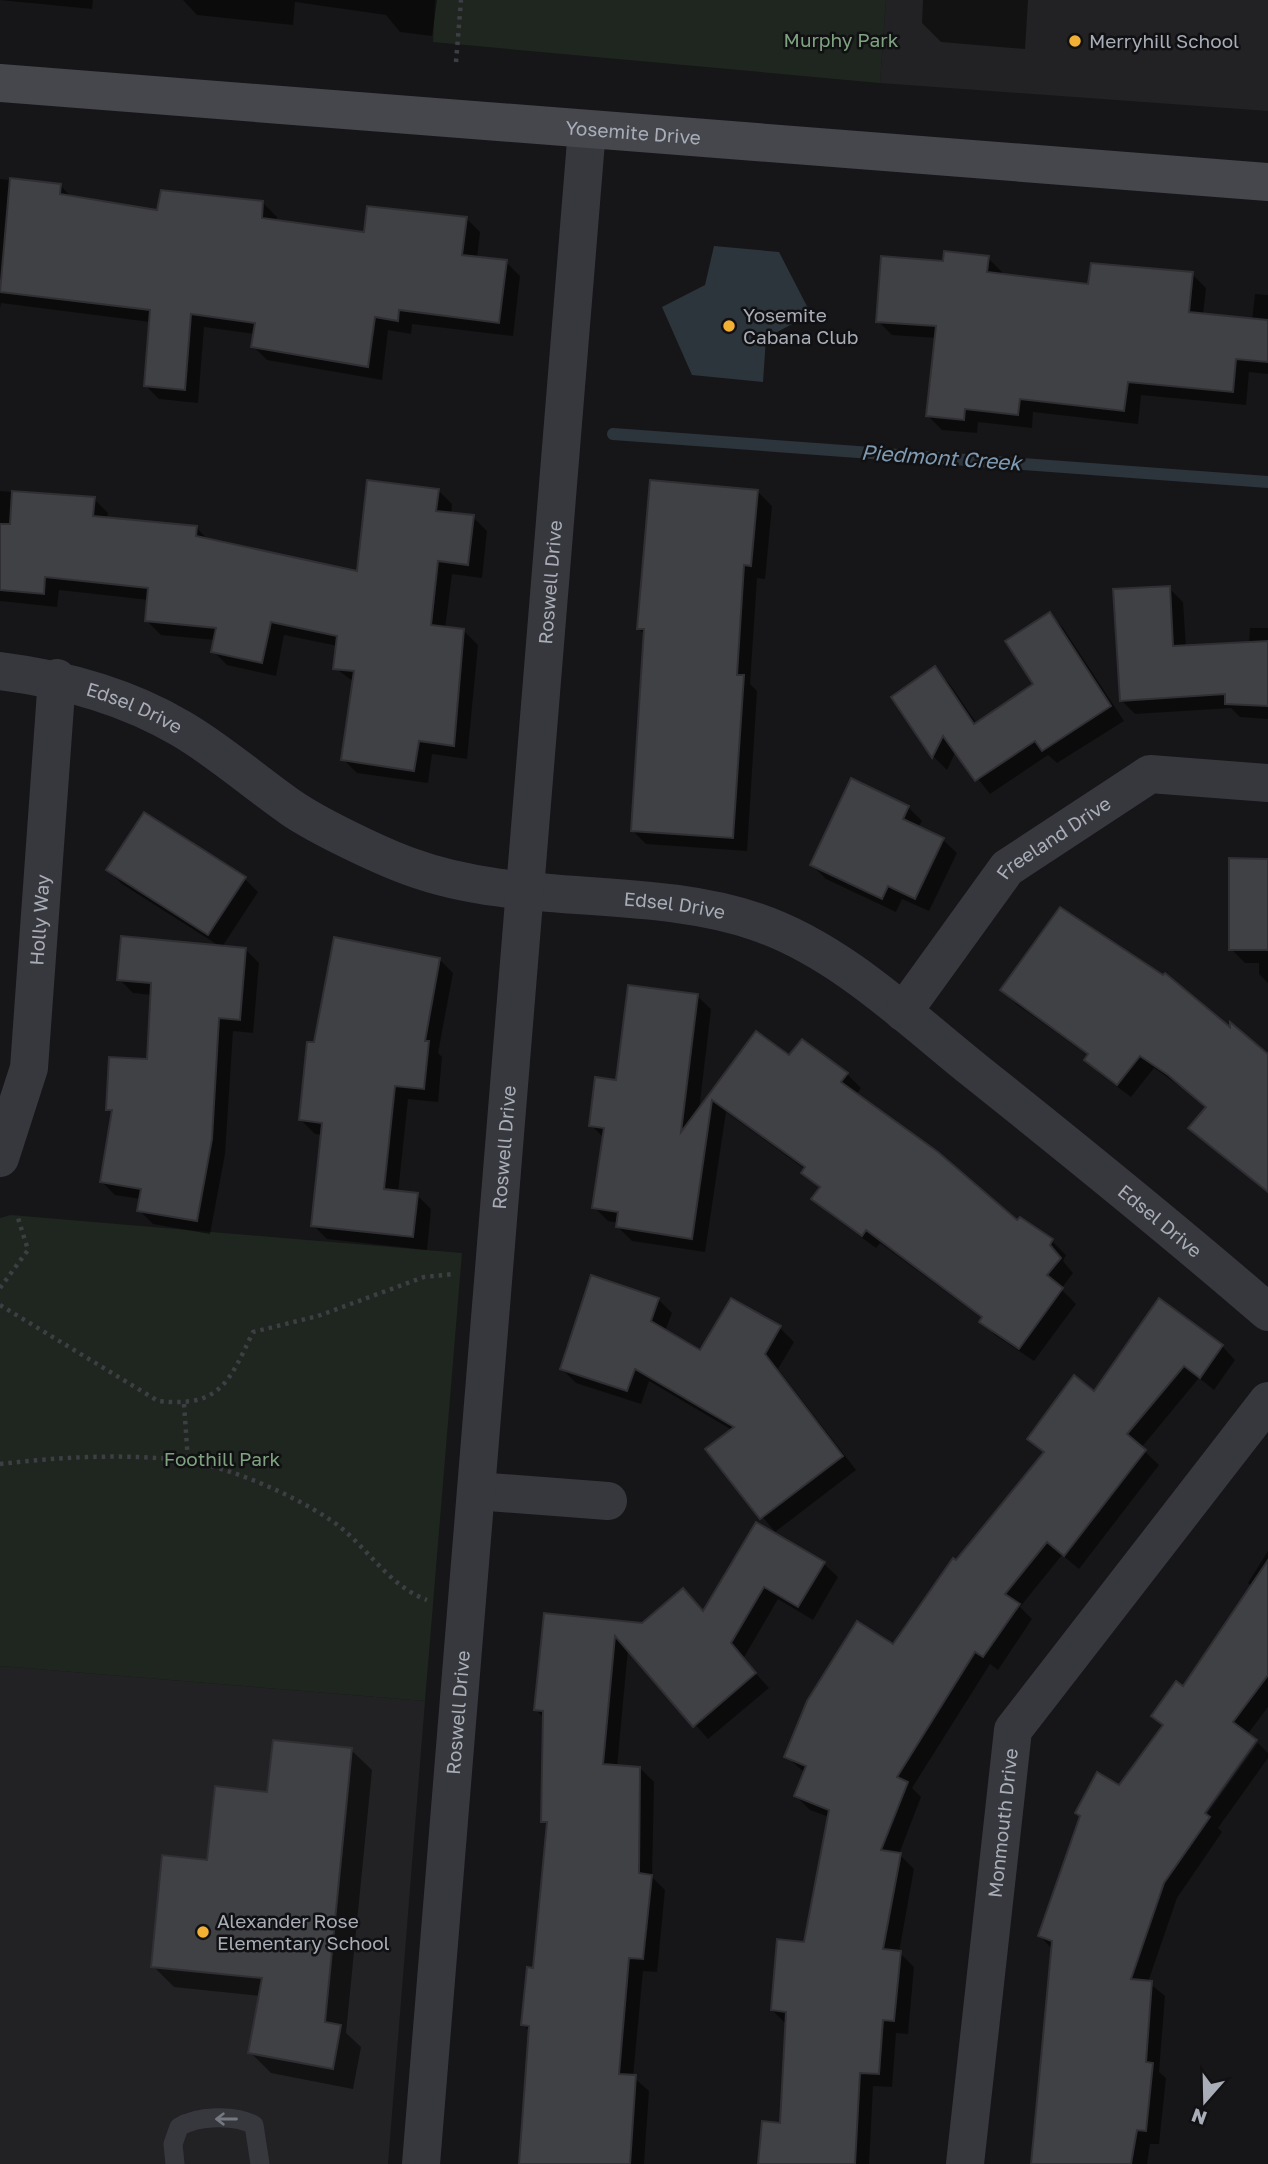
<svg xmlns="http://www.w3.org/2000/svg" width="1268" height="2164" font-family="'Golos Text',sans-serif">
  <style>
    .built { fill: #222225 }
    .green { fill: #1e261f }
    .water { fill: #2c353c }
    .shadow { fill: #0007 }
    .lines { fill: none; stroke-linecap: round; stroke-linejoin: round }
    .stream { stroke: #2c353c; stroke-width: 12 }
    .building { fill: #404145; stroke: #303034; stroke-width: 2 }
    .path { stroke: #3d3f44; stroke-width: 4.5; stroke-dasharray: 3.5 5; stroke-linecap: butt }
    .lane { stroke: #37383d; stroke-width: 19 }
    .street { stroke: #37383d; stroke-width: 38 }
    .secondary { stroke: #45474d; stroke-width: 38 }
    .oneway { stroke: #757881 }
    .poi-dot { fill: #f2b134; stroke: #111113; stroke-width: 2.5 }
    .labels { text-anchor: middle; stroke-width: 5; stroke-linejoin: round; paint-order: stroke }
    .park-label { font-size: 19px; fill: #7fa381; stroke: #111113 }
    .poi-label { font-size: 19px; fill: #a8adb8; stroke: #111113; text-anchor: start }
    .street-label { font-size: 19px; fill: #a8adb8; stroke: #111113 }
    .water-label { font-size: 21px; font-style: italic; fill: #7f9bb3; stroke: #111113 }
  </style>
  <rect width="100%" height="100%" fill="#161618"/>
  <g class="built">
    <polygon points="886,0 1268,0 1268,111 880,83"/>
    <polygon points="0,1666 425,1701 388,2164 0,2164"/>
  </g>
  <g class="green">
    <polygon points="435,0 886,0 880,83 433,42"/>
    <polygon points="11,1215 462,1253 425,1701 0,1666 0,1218"/>
  </g>
  <polygon class="water" points="714,246 779,252 811,314 766,338 763,382 692,375 662,307 705,285"/>
  <g class="shadow">
    <polygon points="0,0 93,0 92,9"/>
    <polygon points="183,0 437,0 432,36 400,32 386,15 295,2 293,25 197,15"/>
    <polygon points="923,0 1028,0 1025,49 941,42 922,23"/>
    <polygon points="0,179 60,185 72,198 159,212 263,203 277,217 276,222 365,234 466,218 480,232 477,258 506,262 520,276 513,336 412,324 411,334 388,330 382,380 267,360 253,346 255,334 204,327 198,403 159,399 145,385 150,322 1,303 0,308"/>
    <polygon points="988,258 1002,272 1002,276 1090,286 1192,274 1206,288 1203,315 1252,320 1255,294 1268,295 1268,374 1249,372 1246,405 1141,395 1138,424 1033,412 1032,428 978,422 977,433 942,430 928,416 936,338 892,335 878,321 945,262"/>
    <polygon points="0,479 0,491 94,499 108,513 107,519 196,527 209,541 358,573 438,490 452,504 451,515 473,517 487,531 482,578 452,574 445,629 464,631 478,645 467,759 432,754 428,783 357,773 343,759 354,682 335,668 338,646 284,635 276,676 227,665 213,651 216,640 161,635 147,621 149,600 59,590 57,607 0,601"/>
    <polygon points="758,492 772,506 765,579 757,578 750,684 757,691 747,851 646,844 632,830 645,635 638,628"/>
    <polygon points="1169,588 1183,602 1186,647 1249,644 1250,628 1268,628 1268,719 1240,717 1231,708 1135,714 1121,700"/>
    <polygon points="1050,614 1063,628 1124,721 1057,763 1048,755 990,794 956,751 947,770 934,757 893,697 935,669 949,683 977,724 1035,685"/>
    <polygon points="908,807 922,821 918,828 943,840 957,853 929,911 902,899 896,912 826,879 812,865"/>
    <polygon points="1268,861 1268,983 1259,974 1259,963 1245,963 1231,949"/>
    <polygon points="108,870 244,878 258,892 222,947 245,949 259,963 253,1033 233,1031 225,1154 210,1234 153,1224 139,1210 141,1199 115,1195 101,1181 113,1114 108,1109 149,1061 152,995 133,993 119,979 221,947 122,884"/>
    <polygon points="439,959 453,973 438,1053 442,1057 438,1102 408,1099 398,1193 417,1195 431,1209 427,1250 327,1239 313,1225 323,1135 315,1134 301,1120 315,1044"/>
    <polygon points="1002,990 1231,1031 1268,1056 1268,1192 1190,1128 1207,1108 1184,1089 1154,1068 1131,1097 1100,1074 1086,1060 1089,1056 1016,1004"/>
    <polygon points="697,996 711,1009 699,1111 756,1033 790,1057 847,1074 861,1088 856,1095 1018,1223 1052,1241 1066,1255 1063,1261 1073,1273 1061,1289 1076,1304 1034,1361 995,1335 981,1321 983,1319 880,1243 876,1248 827,1212 814,1199 821,1189 803,1173 806,1170 726,1112 705,1252 632,1241 618,1227 618,1223 608,1221 594,1207 605,1139 591,1125 618,1082"/>
    <polygon points="658,1299 672,1313 665,1331 701,1352 780,1328 794,1342 778,1369 856,1470 775,1532 707,1449 732,1430 649,1381 641,1404 576,1383 562,1369"/>
    <polygon points="1222,1346 1235,1360 1214,1390 1199,1378 1141,1448 1159,1465 1079,1569 1062,1555 1020,1607 1032,1619 998,1670 990,1664 912,1788 921,1797 899,1854 914,1869 899,1952 914,1967 908,2034 896,2033 892,2087 873,2086 869,2164 759,2164 782,2125 786,2024 772,2010 806,1944 829,1817 810,1810 796,1796 805,1773 787,1757 894,1647 1045,1454 1030,1439 1095,1394"/>
    <polygon points="756,1524 824,1564 838,1577 813,1620 778,1599 743,1659 769,1688 708,1739 628,1649 617,1767 640,1768 654,1782 652,1877 665,1890 657,1972 643,1971 633,2077 649,2091 644,2164 521,2164 530,2032 523,2024 534,1970 549,1827 543,1821 544,1718 536,1710 545,1615 643,1625 704,1613"/>
    <polygon points="1268,1551 1268,1707 1247,1735 1199,1820 1201,1822 1258,1743 1268,1753 1268,1758 1218,1828 1222,1832 1177,1898 1148,1982 1165,1996 1159,2072 1166,2078 1159,2144 1150,2144 1147,2164 1033,2164 1053,1950 1040,1936 1120,1787 1164,1727 1153,1716 1183,1688 1252,1587 1248,1583"/>
    <polygon points="351,1750 372,1770 346,2033 361,2047 353,2089 271,2073 250,2052 260,1996 174,1987 153,1966 209,1861 269,1794"/>
  </g>
  <g class="lines">
    <polyline class="stream" points="613,434 1268,482"/>
  </g>
  <g class="building">
    <polygon points="10,178 61,184 60,194 157,210 161,190 263,201 262,218 364,232 367,206 467,217 462,255 507,260 499,323 399,310 398,321 375,317 368,367 251,347 255,323 191,314 185,390 144,386 150,310 0,292"/>
    <polygon points="944,251 989,256 987,272 1088,284 1091,263 1193,272 1189,312 1268,320 1268,362 1236,359 1233,392 1128,382 1124,411 1020,399 1018,415 965,409 964,420 926,416 936,326 876,322 881,256 943,261"/>
    <polygon points="367,480 439,489 436,511 474,515 468,565 438,561 431,625 464,629 454,746 419,741 414,771 341,760 354,671 333,669 337,636 271,622 262,663 211,652 216,628 145,621 148,588 45,577 44,594 0,590 0,524 10,524 12,491 95,497 93,516 197,526 196,536 357,571"/>
    <polygon points="650,480 758,490 751,566 744,565 737,675 744,675 733,838 631,831 644,629 637,629"/>
    <polygon points="1170,586 1173,646 1268,641 1268,706 1225,704 1225,694 1120,701 1113,589"/>
    <polygon points="1050,612 1111,706 1042,751 1035,741 975,781 943,736 932,758 891,697 935,666 974,724 1033,684 1005,641"/>
    <polygon points="851,778 909,806 903,819 944,838 915,899 888,886 882,899 810,865"/>
    <polygon points="144,812 246,877 208,935 106,870"/>
    <polygon points="1229,858 1268,859 1268,950 1229,950"/>
    <polygon points="1060,907 1163,975 1165,973 1230,1027 1230,1022 1268,1054 1268,1192 1188,1128 1206,1107 1168,1075 1140,1056 1117,1085 1084,1060 1088,1054 1000,990"/>
    <polygon points="121,936 246,948 240,1020 219,1018 212,1139 197,1221 137,1211 141,1189 100,1182 112,1110 106,1110 109,1057 147,1059 151,983 117,980"/>
    <polygon points="334,937 440,958 425,1041 429,1041 424,1089 395,1086 384,1189 418,1193 413,1237 311,1226 322,1123 299,1120 307,1042 314,1042"/>
    <polygon points="628,985 698,994 681,1132 756,1031 789,1055 802,1039 848,1073 841,1082 938,1152 1017,1220 1020,1217 1053,1239 1050,1245 1061,1258 1047,1275 1063,1288 1019,1349 979,1322 982,1317 866,1230 862,1236 811,1199 820,1187 801,1173 805,1167 712,1100 692,1239 616,1227 618,1212 592,1208 604,1128 589,1126 595,1077 616,1080"/>
    <polygon points="591,1275 659,1298 651,1321 700,1350 731,1298 781,1326 765,1354 843,1456 760,1519 705,1449 734,1427 635,1369 627,1391 560,1369"/>
    <polygon points="1159,1298 1223,1345 1200,1378 1184,1366 1127,1434 1146,1450 1064,1556 1047,1542 1005,1594 1020,1604 983,1657 975,1652 897,1777 908,1782 881,1850 901,1853 883,1949 901,1951 894,2021 883,2020 879,2074 860,2073 855,2164 758,2164 762,2121 780,2123 786,2012 771,2010 777,1939 804,1942 829,1810 794,1796 806,1766 784,1757 807,1701 857,1621 893,1644 953,1558 956,1560 1044,1452 1027,1439 1074,1375 1094,1391"/>
    <polygon points="756,1522 825,1562 798,1607 764,1587 731,1643 756,1673 693,1727 615,1636 603,1764 640,1767 639,1873 652,1875 643,1959 629,1958 619,2074 636,2075 630,2164 519,2164 529,2026 521,2025 527,1967 533,1968 547,1822 541,1822 543,1711 534,1710 544,1613 642,1623 683,1588 703,1611"/>
    <polygon points="1268,1560 1268,1675 1233,1722 1257,1740 1205,1813 1210,1817 1164,1883 1131,1979 1152,1981 1146,2062 1153,2063 1146,2131 1137,2130 1131,2164 1031,2164 1052,1941 1038,1936 1080,1816 1075,1813 1097,1772 1119,1785 1163,1725 1151,1716 1176,1681 1183,1686"/>
    <polygon points="273,1740 352,1748 325,2022 341,2025 333,2069 248,2053 262,1978 151,1967 162,1855 207,1860 215,1786 267,1792"/>
  </g>
  <g class="lines">
    <g class="path">
      <polyline points="456,62 461,0"/>
      <polyline points="0,1288 28,1250 18,1218"/>
      <path d="M0 1305 158 1401C220 1408 229 1382 253 1332L318 1316 424 1277 454 1274"/>
      <polyline points="184,1404 188,1461"/>
      <path d="M0 1464C61 1457 126 1453 187 1461 232 1468 291 1494 329 1519 365 1542 386 1585 427 1600"/>
    </g>
    <path class="lane" d="M175 2164 173 2144 179 2127C197 2116 234 2114 254 2125L260 2164"/>
    <g class="street">
      <path id="s1" d="M0 671C64 679 124 695 180 728 220 751 255 783 293 809 320 827 380 856 411 867 520 907 650 885 757 922 839 950 908 1017 974 1070 1073 1149 1172 1229 1268 1312"/>
      <path id="s2" d="M903 1012 1007 868 1150 774 1268 783"/>
      <path id="s3" d="M0 1158 29 1068 57 678"/>
      <polyline points="476,1491 608,1501"/>
      <path id="s4" d="M421 2164 587 129"/>
      <path id="s5" d="M965 2164 1013 1730 1268 1401"/>
    </g>
    <path class="secondary" id="s6" d="M0 83 1268 182"/>
  </g>
  <defs><path id="oneway-shaft" d="M-6 0H5M1.5-3L5.5 0L1.5 3" fill="none" stroke-width="1.6" stroke-linecap="round" stroke-linejoin="round" transform="scale(1.75)"/></defs>
  <use class="oneway" href="#oneway-shaft" transform="translate(226 2119) rotate(-180)"/>
  <g class="poi-dot">
    <circle cx="1075" cy="41" r="7"/>
    <circle cx="729" cy="326" r="7"/>
    <circle cx="203" cy="1932" r="7"/>
  </g>
  <g class="labels">
    <g class="park-label">
      <text x="841" y="47">Murphy Park</text>
      <text x="222" y="1466">Foothill Park</text>
    </g>
    <g class="poi-label">
      <text x="1089" y="48">Merryhill School</text>
      <text x="743" y="322">Yosemite<tspan x="743" dy="22">Cabana Club</tspan></text>
      <text x="217" y="1928">Alexander Rose<tspan x="217" dy="22">Elementary School</tspan></text>
    </g>
    <g class="street-label">
      <text dy="7" stroke="none"><textPath href="#s6" startOffset="635">Yosemite Drive</textPath></text>
      <text dy="7" stroke="none"><textPath href="#s4" startOffset="1587">Roswell Drive</textPath></text>
      <text dy="7" stroke="none"><textPath href="#s1" startOffset="140">Edsel Drive</textPath></text>
      <text dy="7" stroke="none"><textPath href="#s2" startOffset="233">Freeland Drive</textPath></text>
      <text dy="7" stroke="none"><textPath href="#s1" startOffset="728">Edsel Drive</textPath></text>
      <text dy="7" stroke="none"><textPath href="#s3" startOffset="243">Holly Way</textPath></text>
      <text dy="7" stroke="none"><textPath href="#s4" startOffset="1020">Roswell Drive</textPath></text>
      <text dy="7" stroke="none"><textPath href="#s1" startOffset="1316">Edsel Drive</textPath></text>
      <text dy="7" stroke="none"><textPath href="#s4" startOffset="453">Roswell Drive</textPath></text>
      <text dy="7" stroke="none"><textPath href="#s5" startOffset="343">Monmouth Drive</textPath></text>
    </g>
    <g class="water-label">
      <text transform="translate(941 458) rotate(4)" y="7">Piedmont Creek</text>
    </g>
  </g>
  <g transform="translate(1205 2101) rotate(200)" stroke="#111113" stroke-width="5" paint-order="stroke">
  <path d="M0-5L12 26L0 18L-12 26Z" fill="#a8adb8"/>
  <text y="-10" font-size="19" font-weight="bold" text-anchor="middle" fill="#a8adb8">N</text>
  </g>
</svg>
